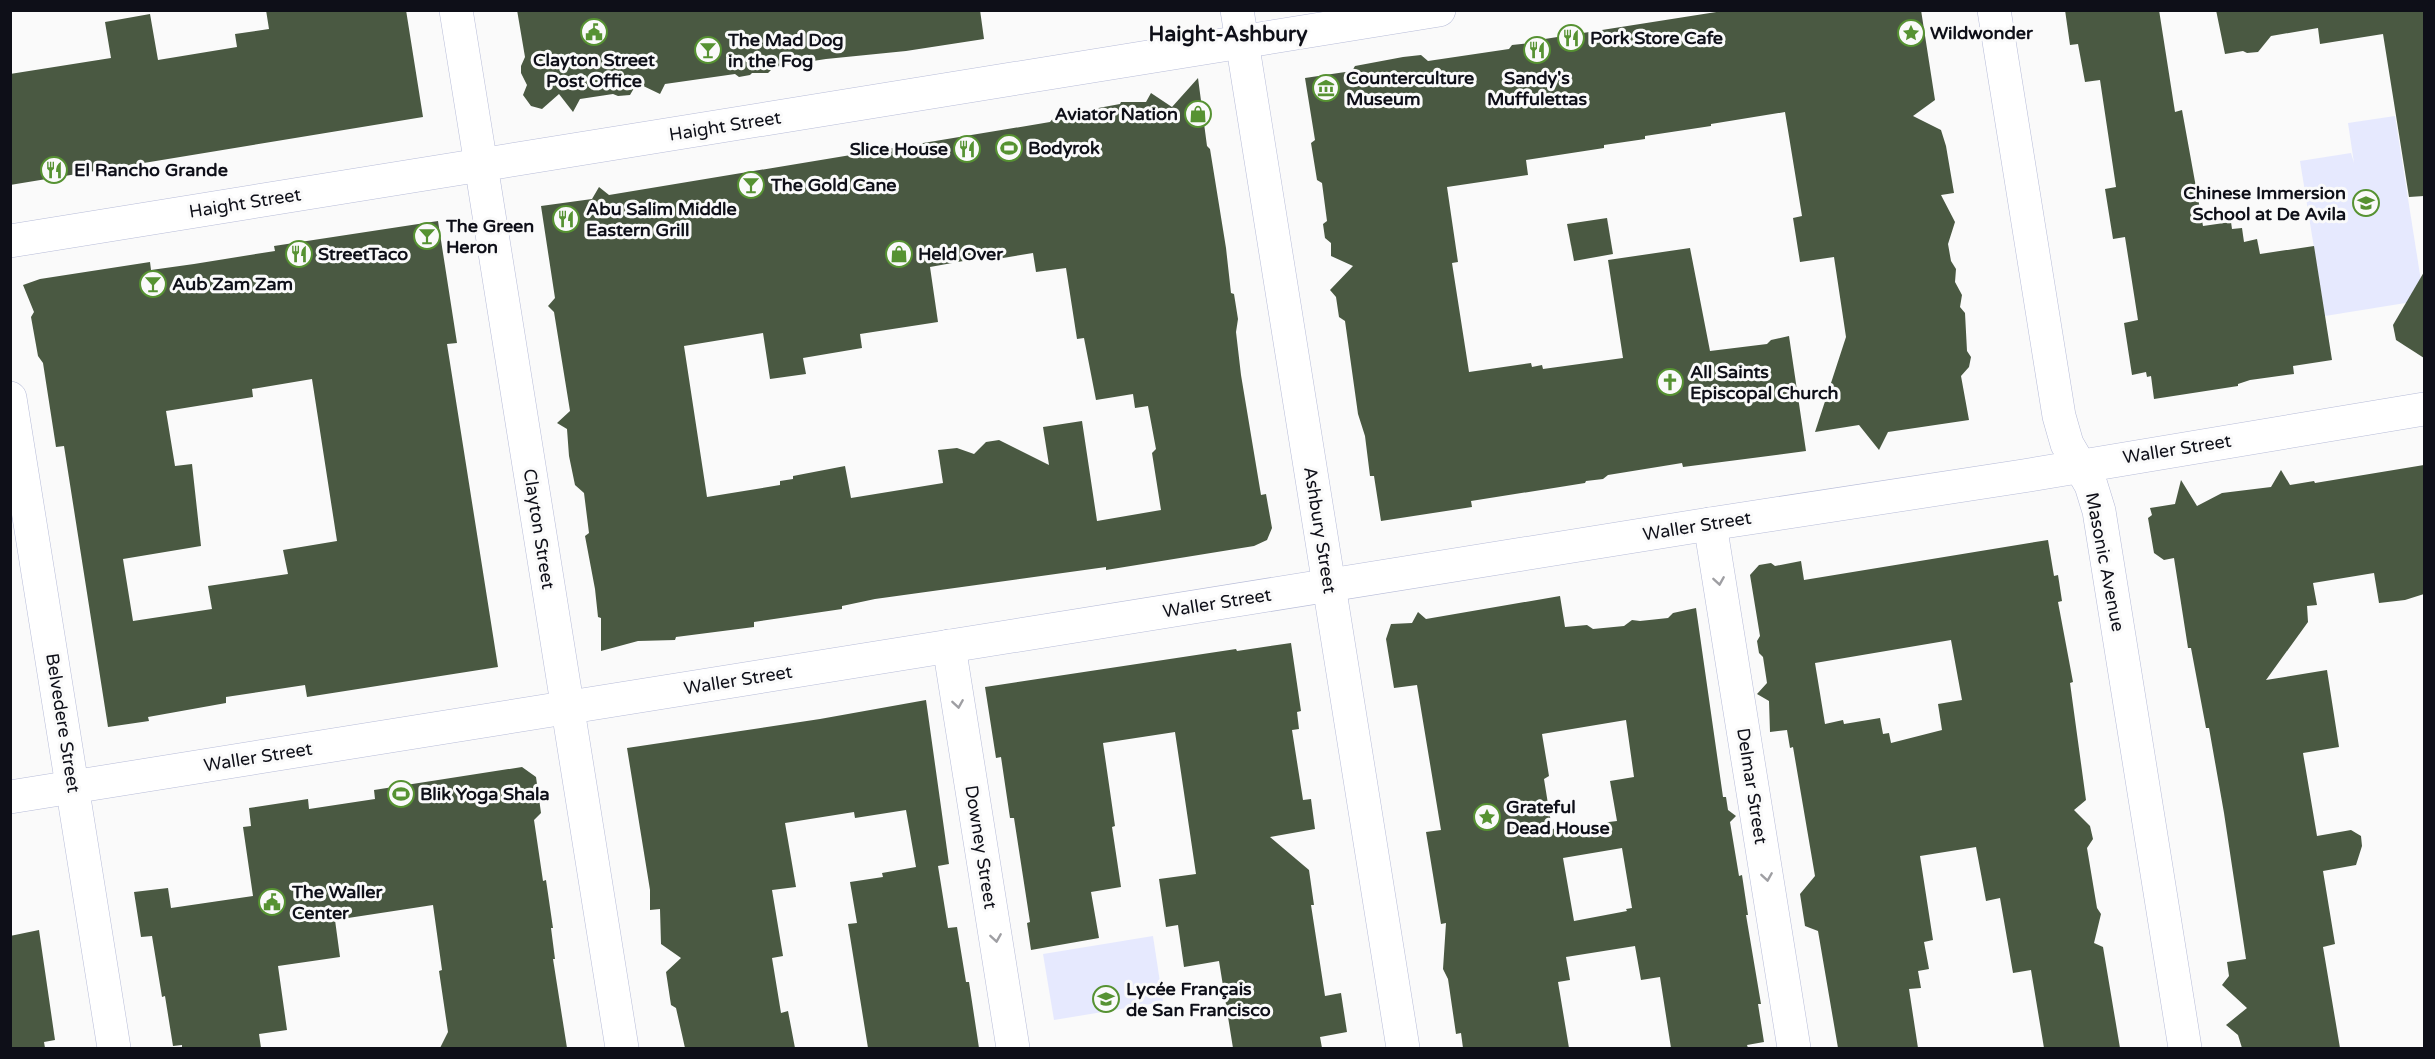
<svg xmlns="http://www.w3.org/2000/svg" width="2435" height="1059" font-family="'Varela Round',sans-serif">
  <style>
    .green { fill: #e6e9fe }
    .building { fill: #4a5942; fill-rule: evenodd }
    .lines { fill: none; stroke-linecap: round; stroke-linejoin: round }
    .minor-casing { stroke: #b7bcd8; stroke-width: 34 }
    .tertiary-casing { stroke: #b7bcd8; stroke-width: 34 }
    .minor { stroke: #fff; stroke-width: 33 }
    .tertiary { stroke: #fff; stroke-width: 33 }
    .oneway { stroke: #9f9fa3 }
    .labels { text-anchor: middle; stroke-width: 6; stroke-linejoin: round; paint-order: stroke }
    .poi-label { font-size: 18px; font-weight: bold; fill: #0e0f18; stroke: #fafafa; text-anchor: start }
    .street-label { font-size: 18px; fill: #0e0f18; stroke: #fafafa }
    .quarter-label { font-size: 21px; font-weight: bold; fill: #0e0f18; stroke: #fafafa }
  </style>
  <rect width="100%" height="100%" fill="#fafafa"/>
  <g class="green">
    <polygon points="2395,116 2424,300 2325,316 2300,161 2351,153 2354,163 2348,123"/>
    <polygon points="1153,936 1163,1002 1054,1020 1043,954"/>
  </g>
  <g class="building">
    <polygon points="266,10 406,10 423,117 10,185 10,74 111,58 105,22 150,14 158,60 237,47 235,34 269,29"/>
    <polygon points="517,10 980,10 984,39 906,51 826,59 774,67 768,73 752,73 750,75 739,77 735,74 665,84 660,94 637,83 630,95 618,96 613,94 580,99 573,112 559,94 542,109 531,106 523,95 527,85 521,73 521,66 525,57"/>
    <polygon points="1729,10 1921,10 1935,100 1913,116 1941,130 1946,146 1954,193 1941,195 1955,222 1948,244 1951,261 1956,269 1955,282 1962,295 1960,307 1965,313 1967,351 1971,357 1969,367 1961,376 1969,420 1888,432 1879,450 1859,425 1815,432 1846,337 1834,257 1800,262 1793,218 1802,216 1785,112 1711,124 1711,126 1645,136 1645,139 1604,145 1604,148 1526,160 1528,175 1447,187 1458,262 1452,263 1469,372 1531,363 1532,367 1542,365 1543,369 1623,358 1608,260 1690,248 1710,351 1767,344 1771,340 1789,336 1806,451 1683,467 1682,463 1608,475 1603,479 1586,481 1585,483 1471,501 1472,507 1381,521 1374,476 1370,476 1365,436 1358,414 1345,321 1339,317 1336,297 1330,290 1353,266 1331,256 1331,243 1325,238 1323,224 1327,221 1322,183 1317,180 1311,143 1315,140 1305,78 1352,71 1355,66 1403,57 1421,55 1428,61 1509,49 1512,45 1531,43 1532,41"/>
    <polygon points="2065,10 2159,10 2175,112 2182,110 2203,226 2231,222 2232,229 2242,228 2244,242 2257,239 2260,254 2314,246 2332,360 2293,366 2294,374 2250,380 2238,384 2238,386 2154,399 2151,376 2147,377 2146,372 2132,375 2124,323 2138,320 2125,237 2113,239 2105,189 2116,187 2100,80 2085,82 2078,44 2070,45"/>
    <polygon points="2216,10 2424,10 2424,196 2409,197 2383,34 2320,44 2318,28 2271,36 2258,52 2247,53 2243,51 2225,54"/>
    <path d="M1198 78 1207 146 1210 149 1226 248 1231 293 1234 294 1238 319 1236 332 1241 375 1261 495 1266 494 1272 528 1267 540 1254 546 1106 570V567L875 599 842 606V609L754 622V627L676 637 675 640 638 641 601 651V618L598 617 595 589 585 536 589 533 584 493 575 485 569 456 567 429 557 423 570 411 554 312 548 306 555 298 541 206 592 199 599 187 609 195 1050 122 1055 116 1120 104 1121 102H1146L1151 93 1172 107ZM1033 253 1036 272 1066 268 1077 339 1084 338 1096 400 1133 394 1135 408 1148 406 1156 449 1152 453 1161 510 1097 521 1082 421 1043 427 1049 465 999 440 986 442 974 454 957 448 938 450 943 483 851 498 845 466 793 476V479L780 481V485L707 497 684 346 763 333 770 379 806 374 803 358 862 348 860 334 938 322 930 267 991 256V260Z"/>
    <polygon points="1607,218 1613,254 1574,261 1567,224"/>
    <path d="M438 221 457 343 447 344 498 667 307 697 305 685 226 697V703L148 717 149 721 108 727 64 446 56 447 43 363 38 356 31 317 34 312 23 285 40 279 150 262 151 270 194 264 275 251 274 246ZM312 379 337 541 283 550 288 574 208 586 212 609 133 621 123 559 201 546 192 464 175 466 166 411 253 397 252 389Z"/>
    <polygon points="2424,272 2424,358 2396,340 2393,325"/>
    <polygon points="2424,465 2424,594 2405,600 2379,603 2374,573 2313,583 2317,605 2307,606 2308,622 2266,680 2327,670 2339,747 2303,753 2317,836 2351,830 2361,836 2362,846 2356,865 2323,871 2335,944 2323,947 2340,1048 2242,1048 2238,1035 2226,1025 2247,1008 2222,985 2229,976 2227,962 2246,959 2224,813 2209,728 2206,728 2191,648 2188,648 2174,558 2164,560 2154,553 2148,518 2152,515 2150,508 2175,504 2181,480 2197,506 2222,493 2271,487 2281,470 2290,485 2314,481 2315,483"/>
    <path d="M2048 540 2054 576 2058 575 2062 601 2058 602 2073 682 2070 683 2086 800 2074 810 2090 826 2093 839 2087 848 2097 908 2101 914 2094 943 2103 947 2120 1048H2044L2031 970 2013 973 2000 898 1986 901 1976 847 1920 856 1933 940 1924 942 1929 969 1918 971 1921 988 1909 989 1918 1048H1838L1818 931 1805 926 1800 894 1815 876 1793 747 1790 748 1787 730 1770 732 1769 701 1757 694 1767 683 1763 657 1759 653 1757 641 1760 636 1750 575 1759 565 1771 563 1775 566 1801 561 1804 580ZM1951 640 1962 700 1938 704 1942 730 1891 743 1889 733 1883 734 1880 718 1844 724 1843 720 1825 724 1815 663Z"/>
    <path d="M1560 596 1565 627 1587 625 1593 629 1624 626 1632 620 1640 621 1668 618 1673 613 1696 608 1723 797H1726L1728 810 1736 816 1730 822 1739 876 1742 875 1748 915H1746L1761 1004H1758L1764 1042 1747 1045 1748 1048H1671L1660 977 1641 980 1635 946 1566 957 1570 980 1558 982 1569 1048H1463L1461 1033 1456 1034 1448 979 1443 969 1446 923 1441 924 1426 832 1441 830 1417 685 1394 688 1386 639 1391 624 1412 623 1418 612 1426 619ZM1626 720 1634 777 1610 781 1617 821 1552 829 1544 779 1549 776 1542 734ZM1622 848 1632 908 1626 909 1627 911 1574 921 1563 858Z"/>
    <polygon points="1291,643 1301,711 1297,712 1299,729 1292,730 1303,800 1311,799 1315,829 1270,837 1309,870 1314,905 1311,905 1325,996 1341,993 1347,1032 1320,1037 1322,1048 1233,1048 1219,961 1184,967 1178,925 1166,927 1159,879 1196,874 1175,732 1103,743 1115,826 1112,827 1121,887 1091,892 1099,938 1031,950 1027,923 1030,922 1014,818 1010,818 1001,757 996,758 985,687 1236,649 1237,651"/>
    <polygon points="926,700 949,864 938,866 948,928 957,927 966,982 969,982 979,1048 868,1048 848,924 857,923 850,882 883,877 882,873 916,867 906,810 855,818 854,812 785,823 796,887 772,890 783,956 772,958 781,1013 788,1011 795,1048 685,1048 676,1008 671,1005 666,972 681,958 661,944 660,909 650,910 650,890 627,748 820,719"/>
    <polygon points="522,767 536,777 541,813 534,820 543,881 546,880 553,928 551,928 555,959 553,959 567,1048 440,1048 448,1032 439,971 442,970 433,905 335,920 340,957 278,966 287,1030 259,1034 261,1048 182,1048 182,1045 173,1046 165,996 162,997 152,936 141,937 134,892 168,888 171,908 253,896 243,827 251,826 249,808 308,799 309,809 375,799 374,790"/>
    <polygon points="39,930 55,1040 44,1042 45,1048 10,1048 10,936"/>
  </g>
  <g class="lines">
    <defs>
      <g id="minor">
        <polyline points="456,10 481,165"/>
        <polyline points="1237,10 1403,1048"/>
        <polyline points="10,398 114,1048"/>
        <polyline points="1710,524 1794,1048"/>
        <polyline points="949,646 1013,1048"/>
        <polyline points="10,797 1710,524 2023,476 2424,409"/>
      </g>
      <g id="tertiary">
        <polyline points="1994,10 2059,416 2067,444 2091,485 2099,511 2185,1048"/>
        <polyline points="481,165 622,1048"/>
        <polyline points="10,241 1439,10"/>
      </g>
    </defs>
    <use href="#minor" class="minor-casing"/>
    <use href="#tertiary" class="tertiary-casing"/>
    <use href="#minor" class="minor"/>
    <use href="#tertiary" class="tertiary"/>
  </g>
  <defs><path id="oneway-chevron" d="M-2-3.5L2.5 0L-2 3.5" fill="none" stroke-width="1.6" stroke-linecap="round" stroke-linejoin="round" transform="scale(1.5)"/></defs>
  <g class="oneway">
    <use href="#oneway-chevron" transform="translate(1719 581) rotate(81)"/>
    <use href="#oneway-chevron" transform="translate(958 704) rotate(81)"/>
    <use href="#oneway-chevron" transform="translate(1767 877) rotate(81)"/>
    <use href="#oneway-chevron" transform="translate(996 938) rotate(81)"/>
  </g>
  <defs>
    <symbol id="civic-ring" viewBox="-11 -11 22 22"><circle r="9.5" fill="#fafafa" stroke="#569232" stroke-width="1.5"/><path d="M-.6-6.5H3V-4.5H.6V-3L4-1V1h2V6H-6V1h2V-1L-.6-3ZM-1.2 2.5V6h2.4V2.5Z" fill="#569232"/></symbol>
    <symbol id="sight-ring" viewBox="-11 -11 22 22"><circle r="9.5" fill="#fafafa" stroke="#569232" stroke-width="1.5"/><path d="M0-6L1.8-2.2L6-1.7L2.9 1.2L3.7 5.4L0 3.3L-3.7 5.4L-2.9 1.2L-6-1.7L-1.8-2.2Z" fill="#569232"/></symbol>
    <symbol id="restaurant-ring" viewBox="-11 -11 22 22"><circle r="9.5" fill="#fafafa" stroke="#569232" stroke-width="1.5"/><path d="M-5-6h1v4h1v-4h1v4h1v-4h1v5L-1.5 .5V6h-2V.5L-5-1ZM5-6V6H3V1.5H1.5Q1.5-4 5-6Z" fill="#569232"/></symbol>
    <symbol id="bar-ring" viewBox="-11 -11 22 22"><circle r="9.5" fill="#fafafa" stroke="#569232" stroke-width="1.5"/><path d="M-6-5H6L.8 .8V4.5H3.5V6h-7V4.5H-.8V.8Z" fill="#569232"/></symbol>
    <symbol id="museum-ring" viewBox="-11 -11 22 22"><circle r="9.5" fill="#fafafa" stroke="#569232" stroke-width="1.5"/><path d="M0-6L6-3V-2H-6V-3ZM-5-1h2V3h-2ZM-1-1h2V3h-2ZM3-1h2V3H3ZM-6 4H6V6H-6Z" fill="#569232"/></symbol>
    <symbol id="shop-ring" viewBox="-11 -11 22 22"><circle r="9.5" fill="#fafafa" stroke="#569232" stroke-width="1.5"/><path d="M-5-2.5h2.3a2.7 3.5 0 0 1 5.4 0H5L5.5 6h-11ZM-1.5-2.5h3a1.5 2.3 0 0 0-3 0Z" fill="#569232"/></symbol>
    <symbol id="stadium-ring" viewBox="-11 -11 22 22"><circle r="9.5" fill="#fafafa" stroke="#569232" stroke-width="1.5"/><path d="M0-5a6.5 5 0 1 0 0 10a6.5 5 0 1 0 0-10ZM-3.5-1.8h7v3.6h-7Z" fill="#569232"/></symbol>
    <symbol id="school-ring" viewBox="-11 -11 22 22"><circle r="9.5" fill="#fafafa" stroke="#569232" stroke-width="1.5"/><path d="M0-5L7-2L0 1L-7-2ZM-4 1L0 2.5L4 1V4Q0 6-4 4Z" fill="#569232"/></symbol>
    <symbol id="church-ring" viewBox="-11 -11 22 22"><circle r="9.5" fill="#fafafa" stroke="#569232" stroke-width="1.5"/><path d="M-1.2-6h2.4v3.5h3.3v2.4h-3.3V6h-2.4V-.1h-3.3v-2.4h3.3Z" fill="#569232"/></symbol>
  </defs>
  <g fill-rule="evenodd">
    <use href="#civic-ring" x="579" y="17" width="30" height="30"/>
    <use href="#sight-ring" x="1896" y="18" width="30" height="30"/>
    <use href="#restaurant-ring" x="1556" y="23" width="30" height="30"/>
    <use href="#bar-ring" x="693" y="35" width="30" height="30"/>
    <use href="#restaurant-ring" x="1522" y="35" width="30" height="30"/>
    <use href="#museum-ring" x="1311" y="73" width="30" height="30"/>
    <use href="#shop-ring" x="1183" y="99" width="30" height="30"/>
    <use href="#stadium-ring" x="994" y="133" width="30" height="30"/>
    <use href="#restaurant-ring" x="952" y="134" width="30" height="30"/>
    <use href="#restaurant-ring" x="39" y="155" width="30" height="30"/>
    <use href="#bar-ring" x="736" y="170" width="30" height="30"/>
    <use href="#school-ring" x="2351" y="188" width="30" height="30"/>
    <use href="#restaurant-ring" x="551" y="204" width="30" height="30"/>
    <use href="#bar-ring" x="412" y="221" width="30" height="30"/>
    <use href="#restaurant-ring" x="284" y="239" width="30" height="30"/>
    <use href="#shop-ring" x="884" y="239" width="30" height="30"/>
    <use href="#bar-ring" x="138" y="269" width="30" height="30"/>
    <use href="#church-ring" x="1655" y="367" width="30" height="30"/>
    <use href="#stadium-ring" x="386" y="779" width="30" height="30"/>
    <use href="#sight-ring" x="1472" y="802" width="30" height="30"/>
    <use href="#civic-ring" x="257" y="887" width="30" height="30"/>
    <use href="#school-ring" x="1091" y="984" width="30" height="30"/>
  </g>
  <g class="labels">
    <g class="poi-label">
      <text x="1930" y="39">Wildwonder</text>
      <text x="1590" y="44">Pork Store Cafe</text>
      <text x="728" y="46">The Mad Dog<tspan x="728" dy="21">in the Fog</tspan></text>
      <text x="594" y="66" text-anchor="middle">Clayton Street<tspan x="594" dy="21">Post Office</tspan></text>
      <text x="1346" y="84">Counterculture<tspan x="1346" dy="21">Museum</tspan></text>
      <text x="1537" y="84" text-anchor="middle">Sandy's<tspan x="1537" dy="21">Muffulettas</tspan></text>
      <text x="1178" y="120" text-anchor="end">Aviator Nation</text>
      <text x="1028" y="154">Bodyrok</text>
      <text x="948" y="155" text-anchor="end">Slice House</text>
      <text x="74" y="176">El Rancho Grande</text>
      <text x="771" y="191">The Gold Cane</text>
      <text x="2346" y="199" text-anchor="end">Chinese Immersion<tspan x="2346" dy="21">School at De Avila</tspan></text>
      <text x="586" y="215">Abu Salim Middle<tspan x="586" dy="21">Eastern Grill</tspan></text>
      <text x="446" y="232">The Green<tspan x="446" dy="21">Heron</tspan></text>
      <text x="318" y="260">StreetTaco</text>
      <text x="918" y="260">Held Over</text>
      <text x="172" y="290">Aub Zam Zam</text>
      <text x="1690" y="378">All Saints<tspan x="1690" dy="21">Episcopal Church</tspan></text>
      <text x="420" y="800">Blik Yoga Shala</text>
      <text x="1506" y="813">Grateful<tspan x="1506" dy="21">Dead House</tspan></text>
      <text x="292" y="898">The Waller<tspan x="292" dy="21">Center</tspan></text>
      <text x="1126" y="995">Lycée Français<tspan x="1126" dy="21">de San Francisco</tspan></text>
    </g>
    <g class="street-label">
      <text transform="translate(725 126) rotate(-9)" y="6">Haight Street</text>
      <text transform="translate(245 203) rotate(-9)" y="6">Haight Street</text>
      <text transform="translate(2177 449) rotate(-9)" y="6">Waller Street</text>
      <text transform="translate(1697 526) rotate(-9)" y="6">Waller Street</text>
      <text transform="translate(539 529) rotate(81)" y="6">Clayton Street</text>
      <text transform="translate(1320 530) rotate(81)" y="6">Ashbury Street</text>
      <text transform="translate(2105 562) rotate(79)" y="6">Masonic Avenue</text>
      <text transform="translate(1217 603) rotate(-9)" y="6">Waller Street</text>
      <text transform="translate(738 680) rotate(-9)" y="6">Waller Street</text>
      <text transform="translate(63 723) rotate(81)" y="6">Belvedere Street</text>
      <text transform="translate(258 757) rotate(-9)" y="6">Waller Street</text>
      <text transform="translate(1752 786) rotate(81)" y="6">Delmar Street</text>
      <text transform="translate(981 847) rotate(81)" y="6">Downey Street</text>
    </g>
    <g class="quarter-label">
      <text x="1228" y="41">Haight-Ashbury</text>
    </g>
  </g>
  <rect width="2435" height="1059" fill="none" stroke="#0e0f18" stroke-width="24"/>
</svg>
